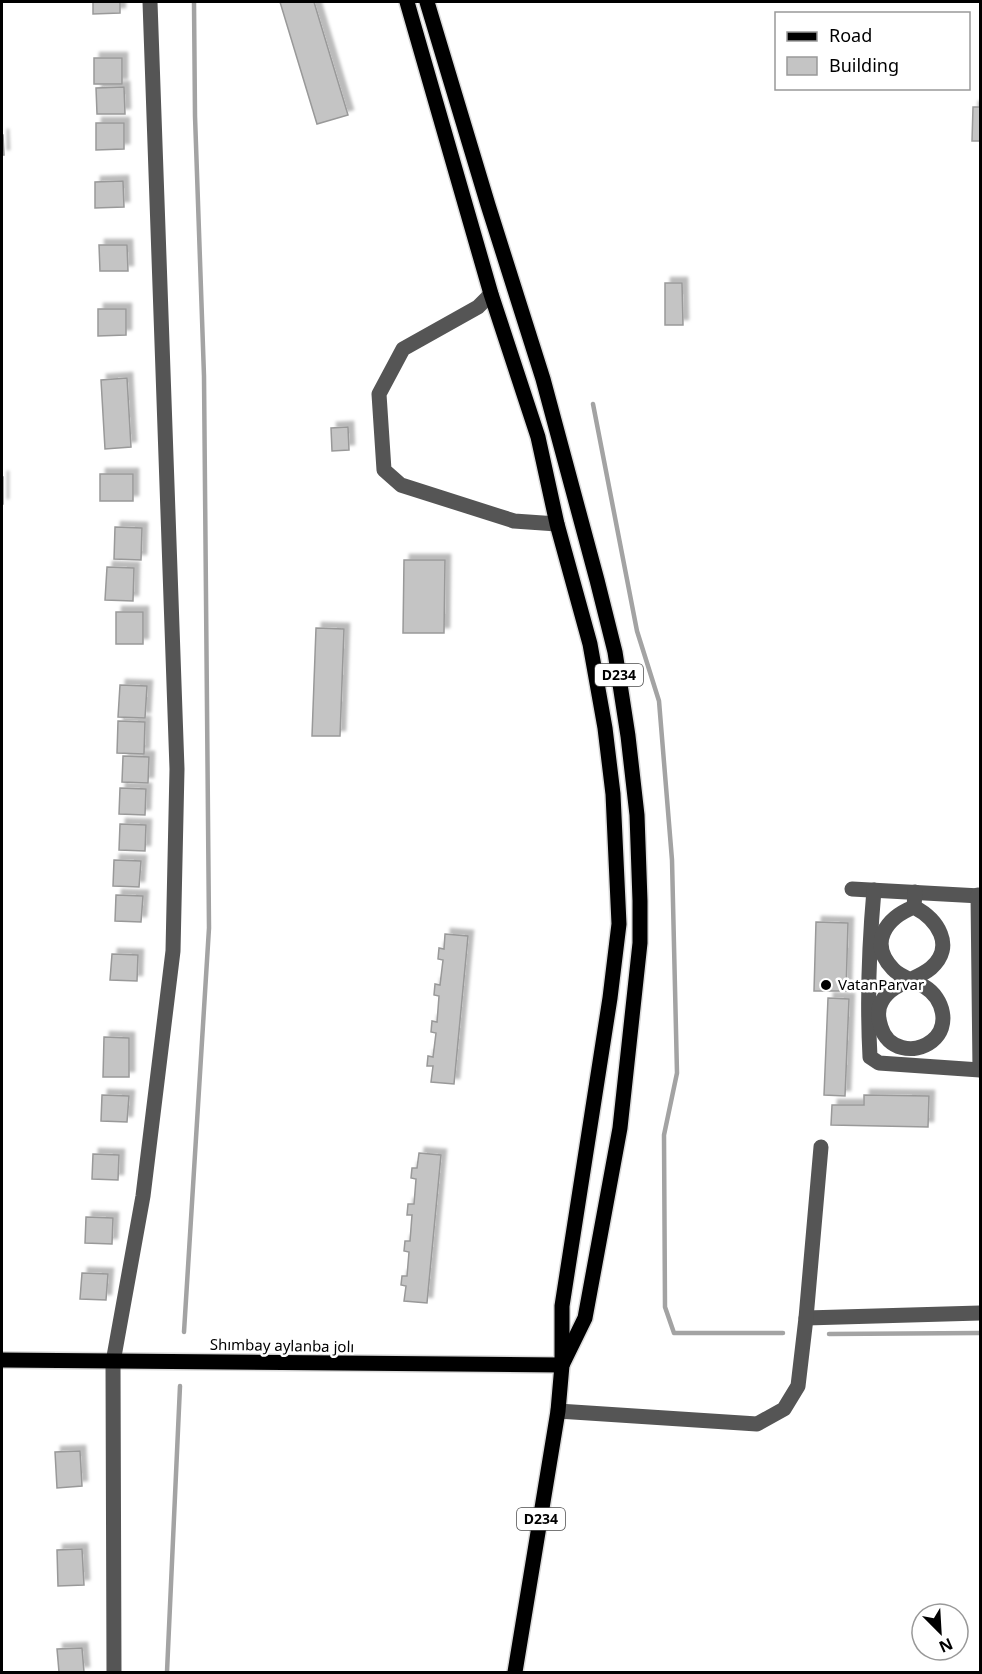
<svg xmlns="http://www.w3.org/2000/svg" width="982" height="1674" font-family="'Noto Sans',sans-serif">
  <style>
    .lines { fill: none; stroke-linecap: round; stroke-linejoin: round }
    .stream { stroke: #a3a3a3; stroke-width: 4.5 }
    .building { fill: #c4c4c4; stroke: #999; stroke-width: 1.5; filter: url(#shadow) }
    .major-casing { stroke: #dbdbdb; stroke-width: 18 }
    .minor { stroke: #555; stroke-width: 15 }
    .major { stroke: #000; stroke-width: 15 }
    .poi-dot { fill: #000; stroke: #fff; stroke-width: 2 }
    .labels { text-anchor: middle; stroke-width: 5; stroke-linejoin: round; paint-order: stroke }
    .shield { fill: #fff; stroke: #4c4c4c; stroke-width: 1.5 }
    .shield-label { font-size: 14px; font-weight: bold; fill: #000 }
    .poi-label { font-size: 15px; fill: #000; stroke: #fff; text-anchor: start }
    .street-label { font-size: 15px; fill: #000; stroke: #fff }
  </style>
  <defs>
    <filter id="shadow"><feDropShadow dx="5.5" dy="-5.5" stdDeviation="1.5" flood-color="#0004"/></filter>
  </defs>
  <rect width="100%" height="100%" fill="#fff"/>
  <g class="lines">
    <g class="stream">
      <polyline points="593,404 637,631 659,701 672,860 677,1073 664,1135 665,1307 674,1333 783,1333"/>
      <polyline points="184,1332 209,928 204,376 195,116 194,2"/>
      <polyline points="829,1334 980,1333"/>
      <polyline points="167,1672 180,1386"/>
    </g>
  </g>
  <g class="building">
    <polygon points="93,2 120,2 120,13 93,14"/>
    <polygon points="280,2 314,2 348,115 317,124"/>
    <rect x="94" y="58" width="28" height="26"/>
    <polygon points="124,87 125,114 97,114 96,88"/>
    <polygon points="973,107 980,107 980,141 972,141"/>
    <polygon points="96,123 124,123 124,149 96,150"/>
    <polygon points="2,135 3,135 4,155 2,155"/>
    <polygon points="123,181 124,207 95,208 95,182"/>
    <polygon points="99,245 127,245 128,271 100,271"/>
    <polygon points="665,283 682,283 683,325 665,325"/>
    <polygon points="98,309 126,309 126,335 98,336"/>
    <polygon points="127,378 131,447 105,449 101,380"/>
    <polygon points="348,427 349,450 332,451 331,428"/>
    <rect x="100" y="474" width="33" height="27"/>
    <rect x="2" y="477" width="1" height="27"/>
    <polygon points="115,527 142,528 141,560 114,559"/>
    <polygon points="404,560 445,560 444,633 403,633"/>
    <polygon points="107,567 134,568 133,601 105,600"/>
    <rect x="116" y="612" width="27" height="32"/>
    <polygon points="316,628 344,629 340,736 312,736"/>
    <polygon points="120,685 147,686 145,718 118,717"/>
    <polygon points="118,721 145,722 144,754 117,753"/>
    <polygon points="123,756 149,757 148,783 122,782"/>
    <polygon points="120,788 146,789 145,815 119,814"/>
    <polygon points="120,824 146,825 145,851 119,850"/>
    <polygon points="114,860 141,861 139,887 113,886"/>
    <polygon points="116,895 143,896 141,922 115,921"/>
    <polygon points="816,922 848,923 846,991 814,991"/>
    <polygon points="445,934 468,936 454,1084 431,1082 433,1066 427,1066 428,1056 433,1057 436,1033 431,1032 432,1021 437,1022 439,996 434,995 435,984 440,985 443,960 438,959 439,948 444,949"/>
    <polygon points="112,954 138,955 137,981 110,980"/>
    <polygon points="828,998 849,999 845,1096 824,1095"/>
    <polygon points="104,1037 129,1038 129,1077 103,1077"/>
    <polygon points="102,1095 129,1096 127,1122 101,1121"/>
    <polygon points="864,1095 929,1096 928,1127 831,1125 832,1105 864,1105"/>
    <polygon points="419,1153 441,1155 427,1303 404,1301 406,1286 401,1285 402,1276 407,1276 409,1252 404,1251 405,1241 410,1241 412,1215 407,1215 408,1204 414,1204 416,1179 411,1178 412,1168 417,1168"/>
    <polygon points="93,1154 119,1155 118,1180 92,1179"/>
    <polygon points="86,1217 113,1218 112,1244 85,1243"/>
    <polygon points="82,1273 108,1274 106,1300 80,1299"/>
    <polygon points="80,1451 82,1486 57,1488 55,1452"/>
    <polygon points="82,1549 84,1585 58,1586 57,1550"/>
    <polygon points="82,1648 84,1672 59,1672 57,1649"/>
  </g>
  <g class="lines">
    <defs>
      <g id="major">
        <polyline points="407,2 491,294 538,437 557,524 590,644 605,728 613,794 619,924 610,998 562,1306 562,1365 558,1411 515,1672"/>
        <polyline points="427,2 488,205 543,379 597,580 615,652 628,736 637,815 640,901 640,943 620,1128 585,1318 563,1363"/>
        <polyline points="2,1360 562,1365"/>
      </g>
    </defs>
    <use href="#major" class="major-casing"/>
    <g class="minor">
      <polyline points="491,294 478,307 403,349 379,394 384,470 401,485 514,521 557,524"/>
      <polyline points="852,889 980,896"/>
      <path d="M874 890C869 946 867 1001 870 1057L879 1063 980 1070"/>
      <polyline points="978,895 980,1070"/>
      <path d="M914 907C937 919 956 946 931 968 917 980 892 983 882 1001 877 1009 878 1018 881 1027 887 1049 914 1055 932 1041 951 1026 943 998 925 987 915 980 901 978 893 969 868 943 886 918 914 907L915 892"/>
      <polyline points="806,1318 980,1313"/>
      <polyline points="558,1411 757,1424 784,1409 798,1386 806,1318 821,1147"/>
      <polyline points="114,1672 113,1362 143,1196 173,951 177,769 150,2"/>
    </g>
    <use href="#major" class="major"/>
  </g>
  <circle class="poi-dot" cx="826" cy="985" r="6"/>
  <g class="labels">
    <g class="shield">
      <rect x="595" y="664" width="48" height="22" rx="4.5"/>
      <rect x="517" y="1508" width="48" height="22" rx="4.5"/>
    </g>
    <g class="shield-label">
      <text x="619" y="680">D234</text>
      <text x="541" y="1524">D234</text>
    </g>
    <g class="poi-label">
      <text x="838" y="990">VatanParvar</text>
    </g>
    <g class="street-label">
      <text transform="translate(282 1346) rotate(1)" y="5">Shımbay aylanba jolı</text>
    </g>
  </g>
  <rect width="982" height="1674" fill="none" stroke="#000000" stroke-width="6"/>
  <rect x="775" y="12" width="195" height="78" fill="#ffffff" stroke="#999999" stroke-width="1.5"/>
  <rect x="787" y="32" width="30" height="9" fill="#000000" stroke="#999999" stroke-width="1.5"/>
  <text x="829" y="42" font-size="18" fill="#000000">Road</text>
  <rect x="787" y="57" width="30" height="18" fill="#c4c4c4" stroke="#999999" stroke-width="1.5"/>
  <text x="829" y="72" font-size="18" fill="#000000">Building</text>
  <g transform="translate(940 1632) rotate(156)"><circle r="28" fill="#ffffff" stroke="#999999" stroke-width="1.5"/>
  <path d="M0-4.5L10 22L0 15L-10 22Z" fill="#000000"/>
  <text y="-9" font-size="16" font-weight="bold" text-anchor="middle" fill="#000000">N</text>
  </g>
</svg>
